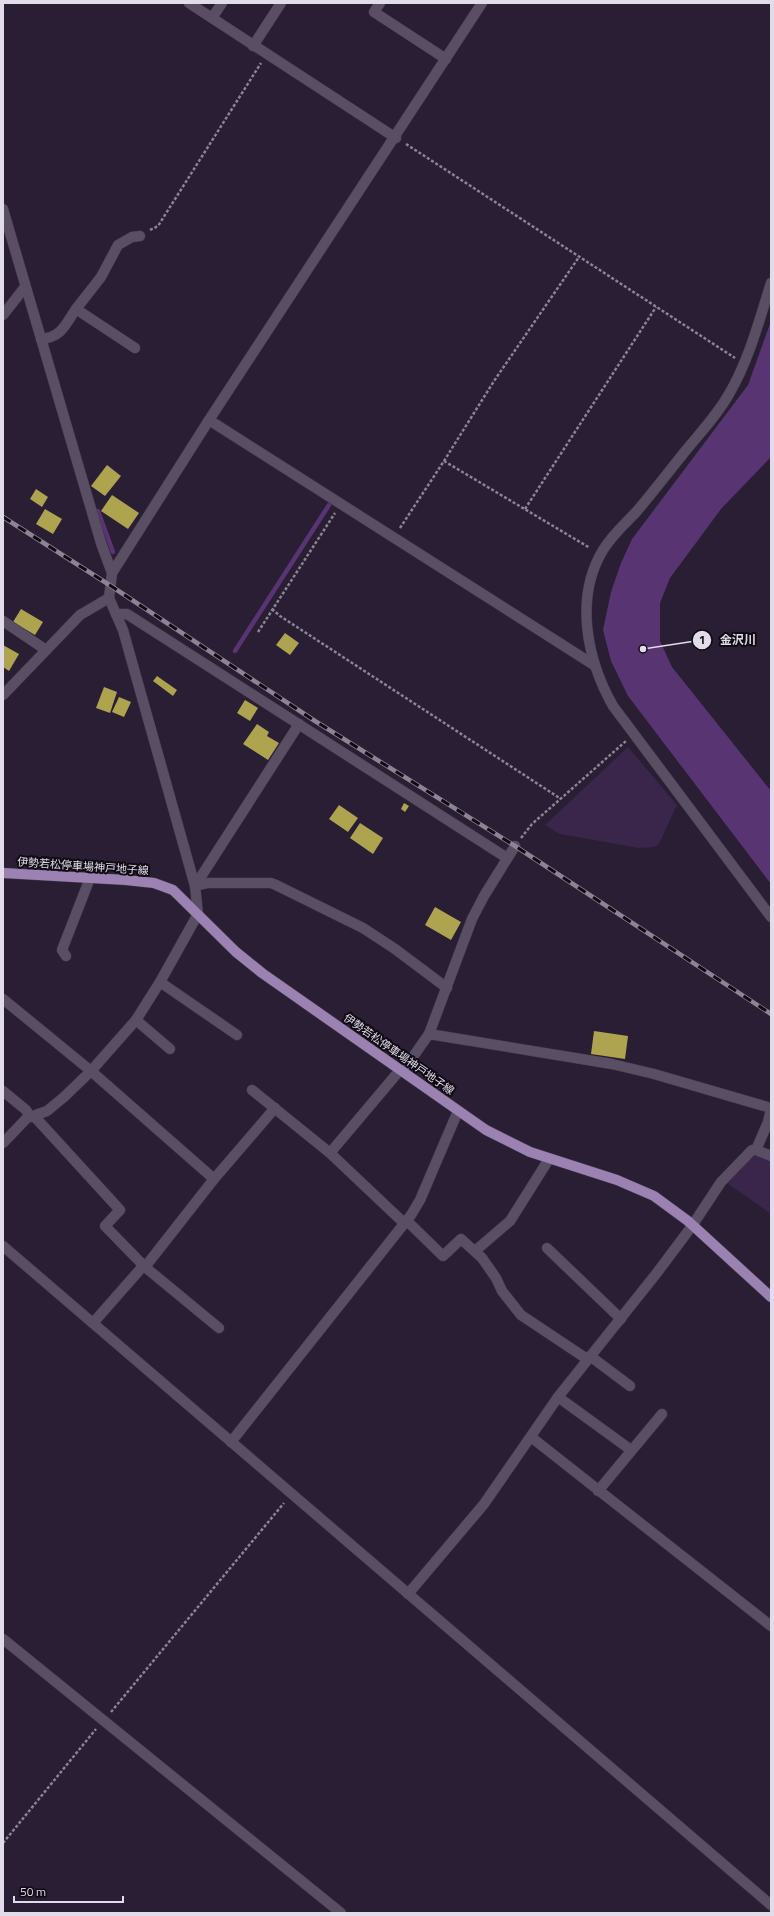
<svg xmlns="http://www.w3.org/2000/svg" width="774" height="1916" font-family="'Titillium Web','Noto Sans JP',sans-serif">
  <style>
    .green { fill: #3a254b }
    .water { fill: #583472 }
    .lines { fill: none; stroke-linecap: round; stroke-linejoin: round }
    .stream { stroke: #583472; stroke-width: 4.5 }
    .building { fill: #aea34e }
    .minor-casing { stroke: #443a4c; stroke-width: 11 }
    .major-casing { stroke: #443a4c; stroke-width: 11 }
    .path { stroke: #8c8394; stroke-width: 2.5; stroke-dasharray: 3 2; stroke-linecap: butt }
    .minor { stroke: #5a4e65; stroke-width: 10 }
    .major { stroke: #9c82b2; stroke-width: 10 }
    .rail-casing { stroke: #8c8394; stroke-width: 4.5 }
    .rail { stroke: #0f0a14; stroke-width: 3; stroke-dasharray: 9; stroke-linecap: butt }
    .labels { text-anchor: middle; stroke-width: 4; stroke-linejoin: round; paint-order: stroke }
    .street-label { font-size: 11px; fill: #e2dbe9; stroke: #0f0a14 }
    .leader { fill: none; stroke: #e2dbe9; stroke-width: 1.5 }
    .callout-dot { fill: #e2dbe9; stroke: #0f0a14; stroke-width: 1.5 }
    .mark-label { font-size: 12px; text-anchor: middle; font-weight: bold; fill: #111 }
    .callout-label { font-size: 12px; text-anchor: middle; font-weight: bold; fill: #e2dbe9; stroke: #0f0a14; stroke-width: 4; stroke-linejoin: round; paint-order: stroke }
  </style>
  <rect width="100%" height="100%" fill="#291e33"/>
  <g class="green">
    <polygon points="628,747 677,805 659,844 654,847 639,848 560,834 545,825"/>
    <polygon points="755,1153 771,1160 771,1214 727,1183"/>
  </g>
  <polygon class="water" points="771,321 771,457 721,509 670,578 660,603 660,641 672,667 771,791 771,884 628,696 611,661 603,630 611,592 621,563 632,539 748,385"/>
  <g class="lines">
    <g class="stream">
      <polyline points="98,511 113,552"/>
      <polyline points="235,651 329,505"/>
    </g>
  </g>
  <g class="building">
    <polygon points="107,465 121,476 105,496 91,486"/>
    <polygon points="36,489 48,497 42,507 30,499"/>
    <polygon points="112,495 139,513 128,529 101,511"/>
    <polygon points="45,509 62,519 53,534 36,524"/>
    <polygon points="21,609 43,622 35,635 13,622"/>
    <polygon points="285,633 299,643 290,655 276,645"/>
    <polygon points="3,645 19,654 9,671 3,667"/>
    <polygon points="157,676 177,690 173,696 153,681"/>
    <polygon points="104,687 117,692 110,713 96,708"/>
    <polygon points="119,697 131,702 124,717 112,712"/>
    <polygon points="245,700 258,708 250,721 237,713"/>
    <polygon points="257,724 269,732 267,736 279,743 268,760 243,744"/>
    <polygon points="404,803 409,806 405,812 401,809"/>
    <polygon points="339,805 358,818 348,832 329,819"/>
    <polygon points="360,823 383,838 373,854 350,838"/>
    <polygon points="435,907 461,922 451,940 425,925"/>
    <polygon points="594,1031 628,1036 625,1059 591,1054"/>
  </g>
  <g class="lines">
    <defs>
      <g id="minor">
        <polyline points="189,3 396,138"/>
        <polyline points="380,3 374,12 446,59"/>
        <polyline points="212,18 222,3"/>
        <polyline points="253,46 281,3"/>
        <polyline points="3,209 101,543 112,573 109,598 123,630 195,886 198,914 160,982 136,1020 91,1071 64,1097 47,1111 27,1118 3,1143"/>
        <path d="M771 283C759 321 749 360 729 394 718 414 701 432 687 449 670 470 654 491 637 511 626 523 612 535 603 550 574 598 587 660 613 706L771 917"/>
        <polyline points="76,309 101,277 118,245 132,237 140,236"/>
        <polyline points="3,315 25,287"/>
        <path d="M41 339C62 337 65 325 76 309L135 348"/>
        <polyline points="209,420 594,665"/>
        <polyline points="112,573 209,420 482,3"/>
        <polyline points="116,614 127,614 507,858"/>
        <polyline points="3,621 46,650"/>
        <polyline points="3,695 80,615 109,598"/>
        <polyline points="195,886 208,883 271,883 276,885 363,928 395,949 447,988"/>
        <polyline points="195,886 299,724"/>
        <polyline points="66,956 62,950 90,878"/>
        <polyline points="160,982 237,1035"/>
        <polyline points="3,999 91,1071 214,1179"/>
        <polyline points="136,1020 170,1049"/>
        <polyline points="429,1034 612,1064 654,1074 771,1108"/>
        <polyline points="403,1071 429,1034 472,919 484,896 515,846"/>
        <polyline points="252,1090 330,1153 404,1223"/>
        <polyline points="3,1091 26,1110 30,1117"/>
        <polyline points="34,1116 120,1210 105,1226 145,1267 219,1328"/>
        <polyline points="756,1150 771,1156"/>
        <polyline points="330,1153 400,1070"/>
        <polyline points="406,1220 443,1256 461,1239 482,1258 496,1278 502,1291 521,1315 587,1359"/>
        <polyline points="3,1246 771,1905"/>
        <polyline points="547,1248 621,1319"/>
        <polyline points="475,1251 510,1221 549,1159"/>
        <polyline points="145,1267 214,1179 275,1108"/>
        <polyline points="93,1323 144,1265"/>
        <polyline points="590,1356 630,1386"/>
        <polyline points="558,1397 631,1450"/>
        <polyline points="531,1437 771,1626"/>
        <polyline points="231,1442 411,1215 420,1200 458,1111"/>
        <polyline points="598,1491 662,1414"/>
        <polyline points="408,1594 484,1504 558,1397 656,1274 692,1226 721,1182 752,1150 756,1150 768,1122 771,1109"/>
        <polyline points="3,1639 341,1913"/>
      </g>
      <polyline id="major" points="3,873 126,880 154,883 173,890 236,952 262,973 486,1130 530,1152 617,1180 654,1196 688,1221 771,1297"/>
    </defs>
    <use href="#minor" class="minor-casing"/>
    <use href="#major" class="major-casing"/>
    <g class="path">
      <polyline points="406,144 735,358"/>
      <polyline points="150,230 158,226 261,63"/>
      <polyline points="444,461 590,548"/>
      <polyline points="525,509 656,307"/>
      <polyline points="400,528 444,461 494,381 579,257"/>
      <polyline points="272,609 280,616 561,799"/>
      <polyline points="258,632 335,513"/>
      <polyline points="521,838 532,824 626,741"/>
      <polyline points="111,1712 284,1503"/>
      <polyline points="3,1843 96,1729"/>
    </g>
    <use href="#minor" class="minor"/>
    <use href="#major" class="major"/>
    <defs>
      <polyline id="rail" points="3,517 111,586 315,721 515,846 771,1014"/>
    </defs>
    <use href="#rail" class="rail-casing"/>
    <use href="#rail" class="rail"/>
  </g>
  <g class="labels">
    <g class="street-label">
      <text transform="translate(83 866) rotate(4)" y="4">伊勢若松停車場神戸地子線</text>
      <text transform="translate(399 1054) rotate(35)" y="4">伊勢若松停車場神戸地子線</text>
    </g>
  </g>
  <path class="leader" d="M643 649L702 640"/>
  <g class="callout-dot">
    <circle cx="643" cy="649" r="4"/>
    <circle cx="702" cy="640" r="10"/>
  </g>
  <g class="mark-label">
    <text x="702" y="644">1</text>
  </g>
  <g class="callout-label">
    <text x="738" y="644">金沢川</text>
  </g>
  <rect width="774" height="1916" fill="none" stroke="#e2dbe9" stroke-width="8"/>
  <path d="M14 1896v6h109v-6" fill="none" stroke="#e2dbe9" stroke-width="2"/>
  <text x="20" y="1896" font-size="12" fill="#e2dbe9" stroke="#0f0a14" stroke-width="3" paint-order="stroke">50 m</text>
</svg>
